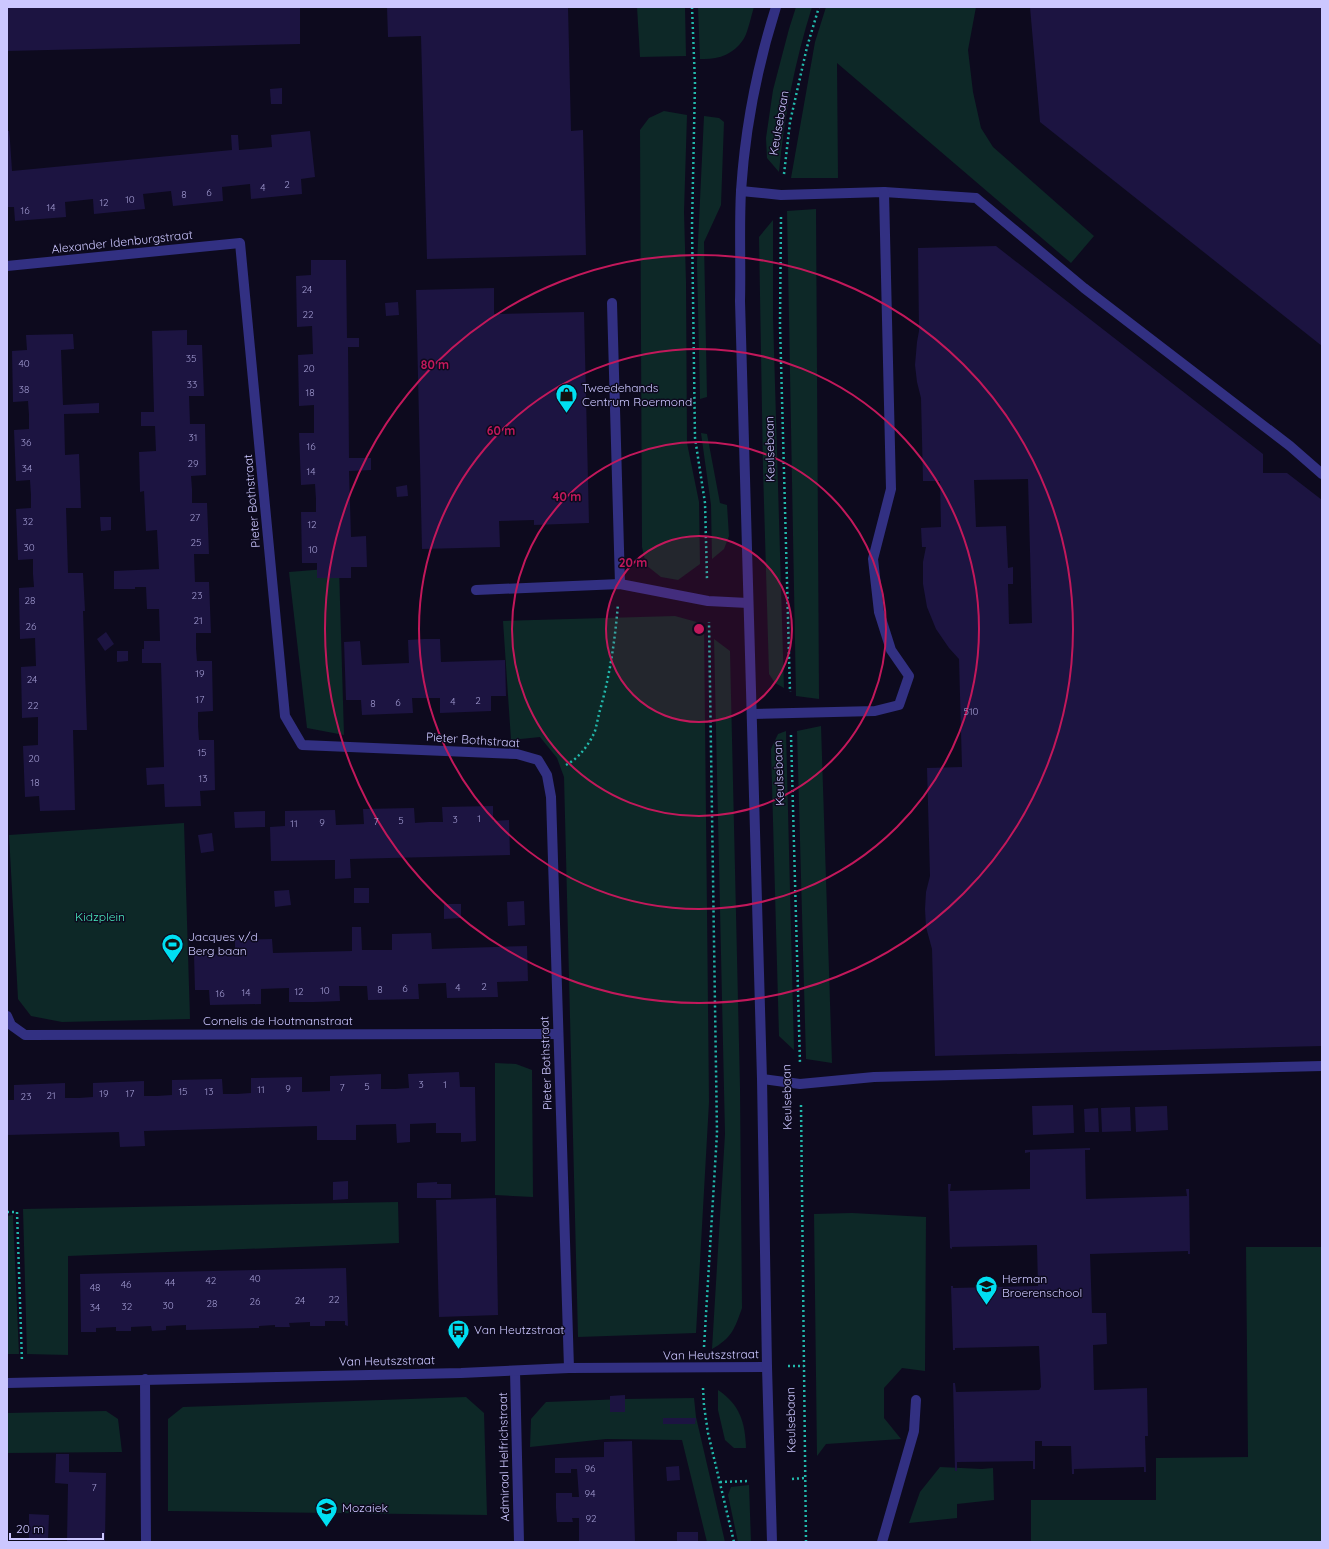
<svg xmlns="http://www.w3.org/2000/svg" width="1329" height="1549" font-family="Quicksand,sans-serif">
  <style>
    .green { fill: #0d2827 }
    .building { fill: #1c1441; fill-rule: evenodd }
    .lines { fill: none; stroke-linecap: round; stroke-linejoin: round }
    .path { stroke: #22b8ab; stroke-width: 2.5; stroke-dasharray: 2 3; stroke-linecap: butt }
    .minor { stroke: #323082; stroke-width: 10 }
    .ring { fill: none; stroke: #c2185b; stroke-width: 2 }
    .labels { text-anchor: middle; stroke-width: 3; stroke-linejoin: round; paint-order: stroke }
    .number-label { font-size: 10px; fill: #a09ad0 }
    .street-label { font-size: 12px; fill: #ccc7ff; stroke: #0d0a1e }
    .poi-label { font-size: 12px; fill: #ccc7ff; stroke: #0d0a1e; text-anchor: start }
    .park-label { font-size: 12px; fill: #49e9bd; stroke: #0d0a1e }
    .centre { fill: #c2185b; stroke: #0d0a1e; stroke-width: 2 }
    .ring-label { font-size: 12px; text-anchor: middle; font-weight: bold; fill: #c2185b; stroke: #0d0a1e; stroke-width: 3; stroke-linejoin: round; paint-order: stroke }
  </style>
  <rect width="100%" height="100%" fill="#0d0a1e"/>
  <g class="green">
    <polygon points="637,7 685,7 686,56 640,57"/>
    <path d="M698 7H754C751 16 748 33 743 40 733 55 717 60 700 59Z"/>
    <path d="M796 7H812C795 61 784 116 779 172L767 158 766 138 773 90 789 29Z"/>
    <polygon points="826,7 976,7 968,50 973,92 981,128 993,147 1094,236 1071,263 837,63 838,178 791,178 815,42"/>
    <polygon points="664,111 687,115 684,212 686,282 687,443 699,502 700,564 678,580 661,577 646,565 642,547 640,130 649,118"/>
    <polygon points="704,116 719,118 724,122 721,205 704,242 707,397 700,399 697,263"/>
    <polygon points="816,209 819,699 796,696 787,211"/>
    <polygon points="773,220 773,317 784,688 775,683 769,674 763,469 759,237"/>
    <polygon points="701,433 707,434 720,503 727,505 729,536 724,549 712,559 711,505"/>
    <polygon points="339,568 344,735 307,728 289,572"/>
    <polygon points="675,616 704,624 709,1102 696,1333 578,1337 564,777 557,758 540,737 511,740 503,621"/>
    <path d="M714 639 730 651 740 1088 742 1308C735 1328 732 1338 712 1349L725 1134Z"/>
    <polygon points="821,726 832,1063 806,1059 797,731"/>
    <polygon points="786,731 794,1050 779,1036 771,749 778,734"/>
    <polygon points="184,823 190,1019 62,1022 31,1016 18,999 9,835"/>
    <polygon points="495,1063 516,1064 532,1070 533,1197 495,1195"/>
    <polygon points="398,1202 399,1243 68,1256 68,1355 27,1354 23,1209"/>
    <polygon points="852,1213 926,1217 925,1371 902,1368 884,1388 884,1418 901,1439 826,1444 817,1456 814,1214"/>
    <polygon points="13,1215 13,1216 19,1354 7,1354 7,1216"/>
    <polygon points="1246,1247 1322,1247 1322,1539 1320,1542 1031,1542 1031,1500 1156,1500 1156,1458 1248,1457"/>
    <path d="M718 1390C740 1405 745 1422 746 1448H734L725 1440 718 1410Z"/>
    <polygon points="466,1397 484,1413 487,1515 168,1511 168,1419 183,1407"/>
    <polygon points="694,1398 696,1417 725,1542 707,1542 682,1440 606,1439 530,1447 531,1419 546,1402 624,1399"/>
    <polygon points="106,1411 118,1419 122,1452 7,1453 7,1413"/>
    <polygon points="940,1467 982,1469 993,1468 994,1500 957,1504 957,1518 909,1523 920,1492"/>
    <polygon points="749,1485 751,1542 738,1542 728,1495 731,1487"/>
  </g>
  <g class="building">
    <polygon points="7,7 300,7 300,44 7,51"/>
    <polygon points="387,7 568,7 571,131 583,130 586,255 427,259 421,36 388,37"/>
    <polygon points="1030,7 1322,7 1322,346 1040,122"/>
    <polygon points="282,88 282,104 271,104 270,89"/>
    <polygon points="7,131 9,131 10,141 12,171 232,150 231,135 238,135 239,150 272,147 271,135 310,131 315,177 301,179 302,194 251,199 250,184 222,187 223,201 173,206 171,191 143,194 145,209 94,214 93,199 65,202 66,217 15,221 14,207 7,207"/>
    <path d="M996 246 1263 454V473H1287L1322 500V1046L935 1056 932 949 926 927 925 909 926 892 930 876 927 768 962 767 959 659 949 648 936 629 927 607 923 584V562L926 547H922L921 528 941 527 940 481H923L921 398 917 382 915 365 917 342 919 331 918 248ZM1028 479 1032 623 1009 624 1008 584H1013V567L1008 568 1006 526 976 527 974 480Z"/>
    <polygon points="311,260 346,260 347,338 359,338 359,347 348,347 349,458 371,458 371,470 349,471 351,537 366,536 367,567 351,567 351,578 317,578 317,563 302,563 301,512 316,512 316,499 315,484 301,485 299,433 314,433 314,405 299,406 298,355 313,354 312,326 297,327 296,276 311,275"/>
    <polygon points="494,288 494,314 584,312 589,523 534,525 534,520 499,521 500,547 422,549 416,290"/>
    <polygon points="398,302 399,315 386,316 385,303"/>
    <polygon points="187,330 187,345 202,345 204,396 189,396 190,424 205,424 206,475 191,476 192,489 192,503 207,503 209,554 194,554 195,582 209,582 211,633 196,633 196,648 197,661 212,661 213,711 198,712 198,726 199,740 214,740 215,790 200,791 201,806 165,807 164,784 147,785 146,768 164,767 161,663 142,663 142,649 144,649 144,641 160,641 159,609 147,609 146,587 135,587 135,589 114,589 114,571 159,569 157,530 146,531 144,491 140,492 139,452 156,451 155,426 141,426 141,412 154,412 152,331"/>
    <polygon points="73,334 74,349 61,350 63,405 99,403 99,413 64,414 65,455 79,454 81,508 66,508 68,573 83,573 85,611 83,611 87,730 73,730 75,810 40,811 39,796 25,797 23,746 38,745 38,717 22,718 21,667 36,666 35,638 20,639 19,588 34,587 33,574 33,559 18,560 16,509 31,508 31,495 30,480 16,481 14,430 29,429 29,415 28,401 13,402 12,351 27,350 26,335"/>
    <polygon points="407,485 408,496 397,497 396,487"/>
    <polygon points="100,517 111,517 111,530 101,531"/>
    <polygon points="106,632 114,644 105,651 97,639"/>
    <polygon points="424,639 440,639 441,662 505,660 506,696 491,696 491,711 440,713 440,698 412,698 413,713 387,714 362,715 361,700 346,700 344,642 360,641 362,665 409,663 408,640"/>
    <polygon points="117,651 128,651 128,661 117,662"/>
    <polygon points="493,806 493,821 509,820 510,855 350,859 351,878 335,879 335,860 271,861 270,827 285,826 285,811 335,810 336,825 364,824 363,809 414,808 415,823 429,822 443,822 442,807"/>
    <polygon points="265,811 265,827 235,828 234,812"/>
    <polygon points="212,833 214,851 201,853 198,835"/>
    <rect x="354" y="888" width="15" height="15"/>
    <polygon points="289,890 291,905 275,907 274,891"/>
    <polygon points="524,901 525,925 508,926 507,902"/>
    <polygon points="444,904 461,904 461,918 444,919"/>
    <polygon points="352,927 361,927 362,950 392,950 392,934 431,933 432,949 527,946 528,981 497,982 498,997 447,998 446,983 418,984 419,999 368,1000 367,986 339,986 340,1001 314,1002 289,1002 289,988 261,989 261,1004 210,1005 209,990 195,990 194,955 235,954 235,940 272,939 273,953 352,951"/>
    <polygon points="459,1072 460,1087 475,1087 476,1141 461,1142 461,1133 436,1133 436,1123 434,1123 410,1124 410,1142 397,1143 396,1124 356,1125 356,1140 317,1140 317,1126 144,1131 145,1146 120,1147 119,1132 7,1135 7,1100 14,1100 14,1085 65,1083 65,1098 79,1098 93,1097 93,1083 144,1081 144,1096 157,1096 172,1095 172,1080 222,1079 223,1094 237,1094 251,1093 251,1078 302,1077 302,1092 330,1091 330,1076 381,1074 381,1089 395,1089 409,1088 408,1074"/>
    <polygon points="1073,1105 1074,1133 1033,1135 1032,1106"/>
    <polygon points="1167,1106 1168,1130 1136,1132 1135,1107"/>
    <polygon points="1130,1107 1131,1131 1102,1132 1101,1108"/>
    <polygon points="1098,1108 1099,1132 1085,1132 1084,1109"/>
    <polygon points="1090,1148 1090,1150 1085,1150 1086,1199 1187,1196 1186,1189 1189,1189 1190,1254 1188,1254 1188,1251 1090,1254 1092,1313 1106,1313 1107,1344 1093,1345 1094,1390 1147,1388 1148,1436 1145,1436 1146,1472 1144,1472 1144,1467 1074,1469 1074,1474 1072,1474 1071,1446 1042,1446 1042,1441 1035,1441 1035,1469 1033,1469 1033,1461 957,1462 957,1471 955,1471 953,1383 955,1383 956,1392 1039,1390 1041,1387 1039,1346 955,1348 955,1350 953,1350 951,1286 953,1286 953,1288 1038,1286 1037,1245 952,1247 952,1249 950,1248 948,1184 951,1184 950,1191 1030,1189 1030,1152 1025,1153 1025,1150"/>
    <polygon points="348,1181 348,1199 333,1200 333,1182"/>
    <polygon points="437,1182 437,1188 437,1184 451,1184 451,1198 417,1198 417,1183"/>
    <polygon points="496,1198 498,1315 439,1317 436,1200"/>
    <polygon points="346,1268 348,1326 345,1325 345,1321 325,1321 325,1326 310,1326 310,1322 289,1323 290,1327 275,1327 275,1325 259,1326 259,1328 257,1328 186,1330 186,1325 166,1326 166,1330 152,1331 151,1326 131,1327 131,1331 116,1331 116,1327 96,1328 96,1332 81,1332 80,1274"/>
    <polygon points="625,1395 625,1412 610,1412 610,1396"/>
    <polygon points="663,1418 696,1418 695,1424 663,1424"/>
    <polygon points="632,1441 635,1542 579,1542 579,1518 572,1518 573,1522 557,1522 556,1508 556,1493 572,1493 572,1497 579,1497 577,1469 571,1469 571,1473 555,1473 555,1458 604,1457 604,1442"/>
    <polygon points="56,1454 69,1454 69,1472 106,1473 105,1542 67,1542 68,1484 55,1483"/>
    <polygon points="679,1466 680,1480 667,1481 666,1467"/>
    <polygon points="29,1514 49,1515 48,1540 29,1539"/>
    <rect x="677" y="1532" width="21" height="10"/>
  </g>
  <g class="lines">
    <g class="path">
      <polyline points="692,7 695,83 692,226 695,438 705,503 707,579"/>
      <polyline points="784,174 790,122 807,47 819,7"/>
      <polyline points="781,217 780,325 790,692"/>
      <polyline points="791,735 800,1064"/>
      <path d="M566 765C579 758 589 745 595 731 597 724 598 717 600 710 610 675 615 640 618 604"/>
      <polyline points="801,1105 806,1542"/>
      <polyline points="7,1212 17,1212 22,1362"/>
      <polyline points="704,1347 717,1133 709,622"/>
      <polyline points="788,1366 804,1366"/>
      <polyline points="703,1388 704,1406 708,1433 734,1542"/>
      <polyline points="792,1479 805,1478"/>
      <polyline points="720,1482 749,1481"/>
    </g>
    <g class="minor">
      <polyline points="741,191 781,195 884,192 976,198 1084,288 1290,446 1322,474"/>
      <polyline points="7,266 240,243 285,716 302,745 517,754 538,760 547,775 551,797 569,1368"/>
      <polyline points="612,303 620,584"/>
      <polyline points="476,590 620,584 708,601 748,603"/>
      <polyline points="752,714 875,711 899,705 909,676 891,650 879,612 873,559 891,489 884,192"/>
      <polyline points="7,1016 11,1025 25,1035 558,1034"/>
      <polyline points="762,1079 800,1084 874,1077 1322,1066"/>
      <polyline points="515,1371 519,1542"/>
      <polyline points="145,1379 146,1542"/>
      <polyline points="7,1383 461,1373 569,1368 767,1367"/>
      <path d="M772 1542 767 1367 762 1079 740 301C741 265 739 228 741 191 745 129 757 67 776 7"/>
      <polyline points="882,1542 914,1431 916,1400"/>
    </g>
  </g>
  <circle cx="699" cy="629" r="93" fill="#c2185b" fill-opacity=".12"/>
  <g class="ring">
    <circle cx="699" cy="629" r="93"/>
    <circle cx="699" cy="629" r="187"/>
    <circle cx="699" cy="629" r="280"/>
    <circle cx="699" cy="629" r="374"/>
  </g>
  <defs>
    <symbol id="shop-pin" viewBox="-11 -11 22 30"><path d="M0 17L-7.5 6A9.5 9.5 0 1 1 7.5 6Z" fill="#00dff2" stroke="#0d0a1e"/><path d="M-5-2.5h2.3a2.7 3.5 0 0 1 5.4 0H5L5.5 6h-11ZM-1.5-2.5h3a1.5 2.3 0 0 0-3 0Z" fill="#111"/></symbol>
    <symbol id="stadium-pin" viewBox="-11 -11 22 30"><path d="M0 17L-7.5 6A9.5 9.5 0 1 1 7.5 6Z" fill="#00dff2" stroke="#0d0a1e"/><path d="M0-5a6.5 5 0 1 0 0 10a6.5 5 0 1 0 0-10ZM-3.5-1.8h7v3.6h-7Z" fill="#111"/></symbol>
    <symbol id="school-pin" viewBox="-11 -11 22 30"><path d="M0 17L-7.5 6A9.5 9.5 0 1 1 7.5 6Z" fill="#00dff2" stroke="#0d0a1e"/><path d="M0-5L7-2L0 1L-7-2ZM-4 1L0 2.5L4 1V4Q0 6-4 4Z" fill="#111"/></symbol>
    <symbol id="bus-pin" viewBox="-11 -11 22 30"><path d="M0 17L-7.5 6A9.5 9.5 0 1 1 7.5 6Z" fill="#00dff2" stroke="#0d0a1e"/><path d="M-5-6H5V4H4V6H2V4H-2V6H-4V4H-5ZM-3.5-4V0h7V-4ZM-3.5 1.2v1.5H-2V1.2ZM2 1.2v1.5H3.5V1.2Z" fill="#111"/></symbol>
  </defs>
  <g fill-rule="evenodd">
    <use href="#shop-pin" x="554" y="382" width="25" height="34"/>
    <use href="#stadium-pin" x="160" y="932" width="25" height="34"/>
    <use href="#school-pin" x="974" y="1274" width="25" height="34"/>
    <use href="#bus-pin" x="446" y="1318" width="25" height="34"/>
    <use href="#school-pin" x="314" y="1496" width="25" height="34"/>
  </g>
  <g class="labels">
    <g class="number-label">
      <text x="287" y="188">2</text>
      <text x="263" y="191">4</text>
      <text x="209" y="196">6</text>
      <text x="184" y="198">8</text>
      <text x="130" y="203">10</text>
      <text x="104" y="206">12</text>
      <text x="51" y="211">14</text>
      <text x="25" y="214">16</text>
      <text x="307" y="293">24</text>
      <text x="308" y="318">22</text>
      <text x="191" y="362">35</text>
      <text x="24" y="367">40</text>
      <text x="309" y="372">20</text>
      <text x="192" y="388">33</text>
      <text x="24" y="393">38</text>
      <text x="310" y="396">18</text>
      <text x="193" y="441">31</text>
      <text x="26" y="446">36</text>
      <text x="311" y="450">16</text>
      <text x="193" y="467">29</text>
      <text x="27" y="472">34</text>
      <text x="311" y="475">14</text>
      <text x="195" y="521">27</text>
      <text x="28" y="525">32</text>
      <text x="312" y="528">12</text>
      <text x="196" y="546">25</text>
      <text x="29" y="551">30</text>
      <text x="313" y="553">10</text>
      <text x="197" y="599">23</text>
      <text x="30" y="604">28</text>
      <text x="198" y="624">21</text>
      <text x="31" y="630">26</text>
      <text x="200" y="677">19</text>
      <text x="32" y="683">24</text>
      <text x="200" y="703">17</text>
      <text x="478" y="704">2</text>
      <text x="453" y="705">4</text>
      <text x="398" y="706">6</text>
      <text x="373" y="707">8</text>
      <text x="33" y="709">22</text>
      <text x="971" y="715">510</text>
      <text x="202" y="756">15</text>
      <text x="34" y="762">20</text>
      <text x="203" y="782">13</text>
      <text x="35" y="786">18</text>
      <text x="479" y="822">1</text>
      <text x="455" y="823">3</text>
      <text x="401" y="824">5</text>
      <text x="376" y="825">7</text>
      <text x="322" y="826">9</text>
      <text x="294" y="827">11</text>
      <text x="484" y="990">2</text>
      <text x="458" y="991">4</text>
      <text x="405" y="992">6</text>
      <text x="380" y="993">8</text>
      <text x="325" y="994">10</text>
      <text x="299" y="995">12</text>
      <text x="246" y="996">14</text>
      <text x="220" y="997">16</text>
      <text x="421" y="1088">3</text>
      <text x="445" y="1088">1</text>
      <text x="367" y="1090">5</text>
      <text x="342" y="1091">7</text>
      <text x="288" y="1092">9</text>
      <text x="261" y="1093">11</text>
      <text x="183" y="1095">15</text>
      <text x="209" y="1095">13</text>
      <text x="104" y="1097">19</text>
      <text x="130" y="1097">17</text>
      <text x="51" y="1099">21</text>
      <text x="26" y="1100">23</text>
      <text x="255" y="1282">40</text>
      <text x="211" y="1284">42</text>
      <text x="170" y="1286">44</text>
      <text x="126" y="1288">46</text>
      <text x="95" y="1291">48</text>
      <text x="334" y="1303">22</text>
      <text x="300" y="1304">24</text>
      <text x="255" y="1305">26</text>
      <text x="212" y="1307">28</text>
      <text x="168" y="1309">30</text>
      <text x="127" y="1310">32</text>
      <text x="95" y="1311">34</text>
      <text x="590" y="1472">96</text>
      <text x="94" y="1491">7</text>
      <text x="590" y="1497">94</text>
      <text x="591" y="1522">92</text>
    </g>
    <g class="street-label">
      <text transform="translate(779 123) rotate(-80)" y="4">Keulsebaan</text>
      <text transform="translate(122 242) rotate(-6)" y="4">Alexander Idenburgstraat</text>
      <text transform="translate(770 449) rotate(-91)" y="4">Keulsebaan</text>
      <text transform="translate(252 501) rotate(-95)" y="4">Pieter Bothstraat</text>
      <text transform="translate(473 740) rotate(4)" y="4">Pieter Bothstraat</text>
      <text transform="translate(779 773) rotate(-92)" y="4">Keulsebaan</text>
      <text x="278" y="1025">Cornelis de Houtmanstraat</text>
      <text transform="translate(546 1063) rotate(-92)" y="4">Pieter Bothstraat</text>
      <text transform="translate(787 1097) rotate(-91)" y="4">Keulsebaan</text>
      <text transform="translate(711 1355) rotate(-1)" y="4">Van Heutszstraat</text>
      <text transform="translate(387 1361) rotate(-1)" y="4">Van Heutszstraat</text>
      <text transform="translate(791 1420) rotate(-91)" y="4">Keulsebaan</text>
      <text transform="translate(504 1457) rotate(-91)" y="4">Admiraal Helfrichstraat</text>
    </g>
    <g class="poi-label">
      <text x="582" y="392">Tweedehands<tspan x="582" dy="14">Centrum Roermond</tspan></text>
      <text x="188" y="941">Jacques v/d<tspan x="188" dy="14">Berg baan</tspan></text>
      <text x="1002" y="1283">Herman<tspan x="1002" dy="14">Broerenschool</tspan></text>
      <text x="474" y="1334">Van Heutzstraat</text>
      <text x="342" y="1512">Mozaiek</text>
    </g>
    <g class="park-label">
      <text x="100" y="921">Kidzplein</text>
    </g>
  </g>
  <circle cx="699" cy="629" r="6" class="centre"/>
  <g class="ring-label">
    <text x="435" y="369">80 m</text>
    <text x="501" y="435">60 m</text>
    <text x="567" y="501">40 m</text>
    <text x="633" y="567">20 m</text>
  </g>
  <rect width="1329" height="1549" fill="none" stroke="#ccc7ff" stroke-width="16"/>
  <path d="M10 1533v6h93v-6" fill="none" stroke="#ccc7ff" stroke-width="2"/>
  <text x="16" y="1533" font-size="12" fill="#ccc7ff" stroke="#0d0a1e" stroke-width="3" paint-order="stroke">20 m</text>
</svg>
